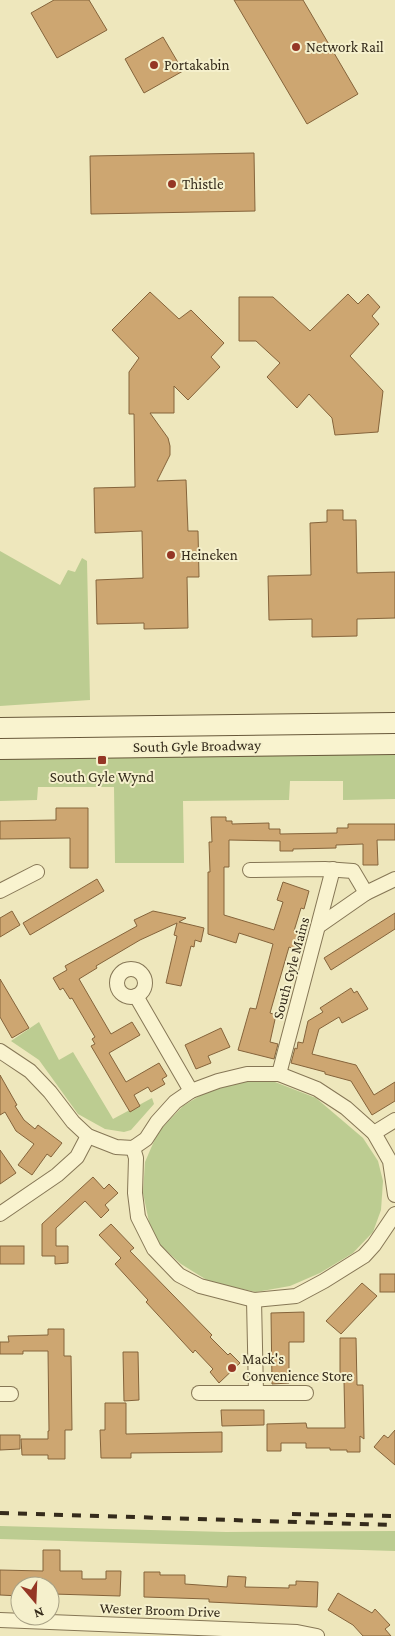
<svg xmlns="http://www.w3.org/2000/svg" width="395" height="1636" font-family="'Crimson Pro',serif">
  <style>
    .green { fill: #bccc91 }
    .building { fill: #cda671; stroke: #85643b }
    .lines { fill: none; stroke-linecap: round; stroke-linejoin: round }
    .street-casing { stroke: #867756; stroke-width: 16 }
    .secondary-casing { stroke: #675739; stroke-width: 22 }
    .street { stroke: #f9f3cf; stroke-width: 14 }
    .secondary { stroke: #f9f3cf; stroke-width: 20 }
    .rail { stroke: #352b1b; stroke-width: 4; stroke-dasharray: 9 9; stroke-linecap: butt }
    .poi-dot { fill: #953625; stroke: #f5f0cc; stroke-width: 2 }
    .labels { text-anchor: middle; stroke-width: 4; stroke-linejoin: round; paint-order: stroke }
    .poi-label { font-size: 15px; fill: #352b1b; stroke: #f5f0cc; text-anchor: start }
    .street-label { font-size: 15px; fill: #352b1b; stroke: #f5f0cc }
  </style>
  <rect width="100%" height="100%" fill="#eee7bc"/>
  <g class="green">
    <polygon points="0,551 60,585 68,570 75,572 82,558 87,561 90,700 0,706"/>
    <polygon points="395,754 395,799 343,800 343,781 290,781 289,800 183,801 184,863 115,863 114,787 38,787 37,800 0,801 0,759"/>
    <polygon points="39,1022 59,1060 73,1052 113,1119 152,1098 154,1104 131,1130 124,1132 105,1129 78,1114 39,1060 11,1041"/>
    <polygon points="242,1082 275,1082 316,1098 363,1138 378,1161 383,1181 381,1210 373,1232 353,1253 320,1273 290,1286 256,1292 210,1282 181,1264 160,1245 149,1222 143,1193 145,1162 158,1132 183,1106 206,1092"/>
    <polygon points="0,1526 226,1532 395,1531 395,1551 0,1539"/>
  </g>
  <g class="building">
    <polygon points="54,0 89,0 107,30 57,58 31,13"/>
    <polygon points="234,0 303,0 358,94 307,124"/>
    <polygon points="163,37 183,71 144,93 125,59"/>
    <polygon points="254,153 255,211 91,214 90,156"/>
    <polygon points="150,292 179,319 191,310 224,343 211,357 220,367 188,400 174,386 174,413 150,413 168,438 170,446 170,455 157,481 186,480 188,531 198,531 199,577 187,577 188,628 144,629 144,623 97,624 96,580 143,578 142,531 95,533 94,488 135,487 134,414 129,414 129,372 139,358 112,330"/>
    <polygon points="348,294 358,304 368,294 380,307 372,316 379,324 350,356 383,391 378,432 335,435 332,418 309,394 297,408 267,377 280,363 256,341 239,341 239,297 273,297 310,331"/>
    <polygon points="327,510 343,510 343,520 356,520 357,573 395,572 395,618 357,619 357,636 312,637 312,619 269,620 268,576 311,575 310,523 327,522"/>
    <polygon points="56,808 88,808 88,868 70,868 70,838 0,839 0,821 56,820"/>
    <polygon points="211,817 226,817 226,821 232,821 232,824 269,823 269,829 280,829 280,834 337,833 337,828 348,828 348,824 395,824 395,840 377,840 378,865 363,865 363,844 336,845 336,848 293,849 293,851 280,851 280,841 229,840 229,867 224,867 224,915 274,930 283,902 277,900 283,882 309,891 304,909 301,908 294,931 299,933 294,949 289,947 270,1013 276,1015 270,1042 278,1044 274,1059 238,1050 250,1008 256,1009 273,944 239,933 236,943 208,934 208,872 210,872 209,842 212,842"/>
    <polygon points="97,879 104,891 30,935 23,923"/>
    <polygon points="12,911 20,925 0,937 0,918"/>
    <polygon points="153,911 186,918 179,922 204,928 201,942 195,940 194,947 191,946 181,986 166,983 177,936 174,935 177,923 140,940 96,966 97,968 79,979 111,1034 132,1022 140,1035 109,1053 126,1082 159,1063 167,1076 162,1079 165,1084 151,1092 148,1087 134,1095 140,1106 130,1112 91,1046 95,1044 92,1039 95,1037 72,998 70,999 63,988 60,990 53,978 67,970 65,966 137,926 134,920"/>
    <polygon points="395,913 395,929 331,970 324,958"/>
    <polygon points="0,979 29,1028 12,1038 0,1017"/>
    <polygon points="351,988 354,993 357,991 368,1009 342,1023 339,1017 319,1029 312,1054 356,1065 374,1095 395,1082 395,1101 372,1115 351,1081 325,1074 325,1072 291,1063 295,1048 297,1049 298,1042 303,1043 308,1021 323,1012 320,1008"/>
    <polygon points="221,1028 230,1047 208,1056 211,1063 196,1069 185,1045"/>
    <polygon points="0,1075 17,1105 15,1106 24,1120 35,1129 38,1125 62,1143 51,1157 47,1154 32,1175 18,1165 34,1144 16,1131 5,1112 0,1115"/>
    <polygon points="0,1150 16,1173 0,1184"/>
    <polygon points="93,1177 104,1189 109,1184 118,1193 105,1205 109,1210 101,1218 85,1201 56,1228 56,1246 68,1246 68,1263 55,1264 55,1256 42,1256 42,1224"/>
    <polygon points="111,1224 134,1248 130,1251 212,1335 210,1337 228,1355 230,1353 240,1363 219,1383 210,1372 213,1369 195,1350 193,1353 146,1302 148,1300 115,1264 121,1258 99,1235"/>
    <rect x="0" y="1246" width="24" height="18"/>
    <rect x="380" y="1274" width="15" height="18"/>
    <polygon points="362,1283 377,1296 341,1334 326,1321"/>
    <polygon points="304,1312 304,1342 289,1342 289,1383 272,1384 271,1313"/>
    <polygon points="48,1329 64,1329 64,1356 71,1356 72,1430 65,1430 65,1459 48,1459 48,1455 22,1455 21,1439 48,1439 48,1431 49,1431 48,1351 23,1351 23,1354 0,1354 0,1342 9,1342 8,1336 48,1335"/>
    <polygon points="340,1338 356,1338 357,1385 363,1385 364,1439 360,1436 360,1452 347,1452 347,1450 330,1450 330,1448 306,1448 306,1443 281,1443 281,1451 267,1451 267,1424 306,1423 307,1428 345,1428 344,1381 340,1381"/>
    <polygon points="123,1352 138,1352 139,1400 124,1401"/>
    <polygon points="105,1403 126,1403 126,1434 222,1432 222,1452 131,1453 131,1458 101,1458 100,1430 105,1430"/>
    <polygon points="221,1410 264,1410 264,1425 222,1426"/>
    <polygon points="395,1430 395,1465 374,1447 384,1435 388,1438"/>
    <polygon points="0,1435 20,1435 20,1449 0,1450"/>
    <polygon points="43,1550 60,1550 60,1571 82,1571 82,1579 106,1579 106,1571 121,1571 120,1596 53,1594 54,1586 20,1586 20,1596 0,1595 0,1570 43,1571"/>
    <polygon points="144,1572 160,1572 160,1575 185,1575 185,1584 227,1587 228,1576 246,1577 245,1587 289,1588 289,1585 296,1585 296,1581 318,1582 317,1607 209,1602 209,1599 144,1597"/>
    <polygon points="338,1593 372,1613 375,1609 390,1625 385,1629 391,1636 363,1636 353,1625 328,1610"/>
  </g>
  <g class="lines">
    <defs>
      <g id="street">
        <polyline points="250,870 325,869 353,871 366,893 395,879"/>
        <polyline points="0,891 37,872"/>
        <polyline points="320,925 366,893"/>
        <circle cx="131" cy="983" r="14"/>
        <polyline points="136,996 191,1091"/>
        <polyline points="0,1051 30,1071 50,1092 73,1122 88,1136 116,1147 133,1148 146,1139 157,1122 175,1102 191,1091 218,1081 247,1074 279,1074 317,1089 346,1108 374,1133 390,1161 395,1195"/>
        <polyline points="279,1074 333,869"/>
        <polyline points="374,1133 395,1120"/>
        <polyline points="133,1148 136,1158 135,1193 138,1217 154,1249 179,1275 200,1286 254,1300 296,1296 324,1281 364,1256 374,1245 395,1214"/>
        <polyline points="0,1214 57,1175 77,1157 88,1136"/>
        <polyline points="254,1300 256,1393"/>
        <polyline points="199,1393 306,1393"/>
        <polyline points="0,1394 11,1394"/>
        <polyline points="0,1620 297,1632 317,1636"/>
      </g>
      <g id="secondary">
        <polyline points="0,728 395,723"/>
        <polyline points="0,749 395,744"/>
      </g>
    </defs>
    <use href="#street" class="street-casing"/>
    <use href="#secondary" class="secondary-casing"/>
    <use href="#street" class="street"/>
    <use href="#secondary" class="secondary"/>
    <g class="rail">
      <polyline points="0,1513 395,1525"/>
      <polyline points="292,1514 395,1516"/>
    </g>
  </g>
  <g class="poi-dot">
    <circle cx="296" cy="47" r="5"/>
    <circle cx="154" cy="65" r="5"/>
    <circle cx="172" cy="184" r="5"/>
    <circle cx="171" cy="555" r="5"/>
    <rect x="97" y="755" width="10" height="10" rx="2.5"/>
    <circle cx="232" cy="1368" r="5"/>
  </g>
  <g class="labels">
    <g class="poi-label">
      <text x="306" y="52">Network Rail</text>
      <text x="164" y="70">Portakabin</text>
      <text x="182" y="189">Thistle</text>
      <text x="181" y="560">Heineken</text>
      <text x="102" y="782" text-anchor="middle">South Gyle Wynd</text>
      <text x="242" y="1364">Mack's<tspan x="242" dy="17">Convenience Store</tspan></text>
    </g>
    <g class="street-label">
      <text transform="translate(197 746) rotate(-1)" y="5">South Gyle Broadway</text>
      <text transform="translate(291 968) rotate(-75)" y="5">South Gyle Mains</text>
      <text transform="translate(160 1610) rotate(2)" y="5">Wester Broom Drive</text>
    </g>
  </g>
  <g transform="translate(35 1601) rotate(161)"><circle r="24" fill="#f5f0cc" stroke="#a8a185"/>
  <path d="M0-4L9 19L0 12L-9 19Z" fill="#953625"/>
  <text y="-8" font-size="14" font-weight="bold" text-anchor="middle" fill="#352b1b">N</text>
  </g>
</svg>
